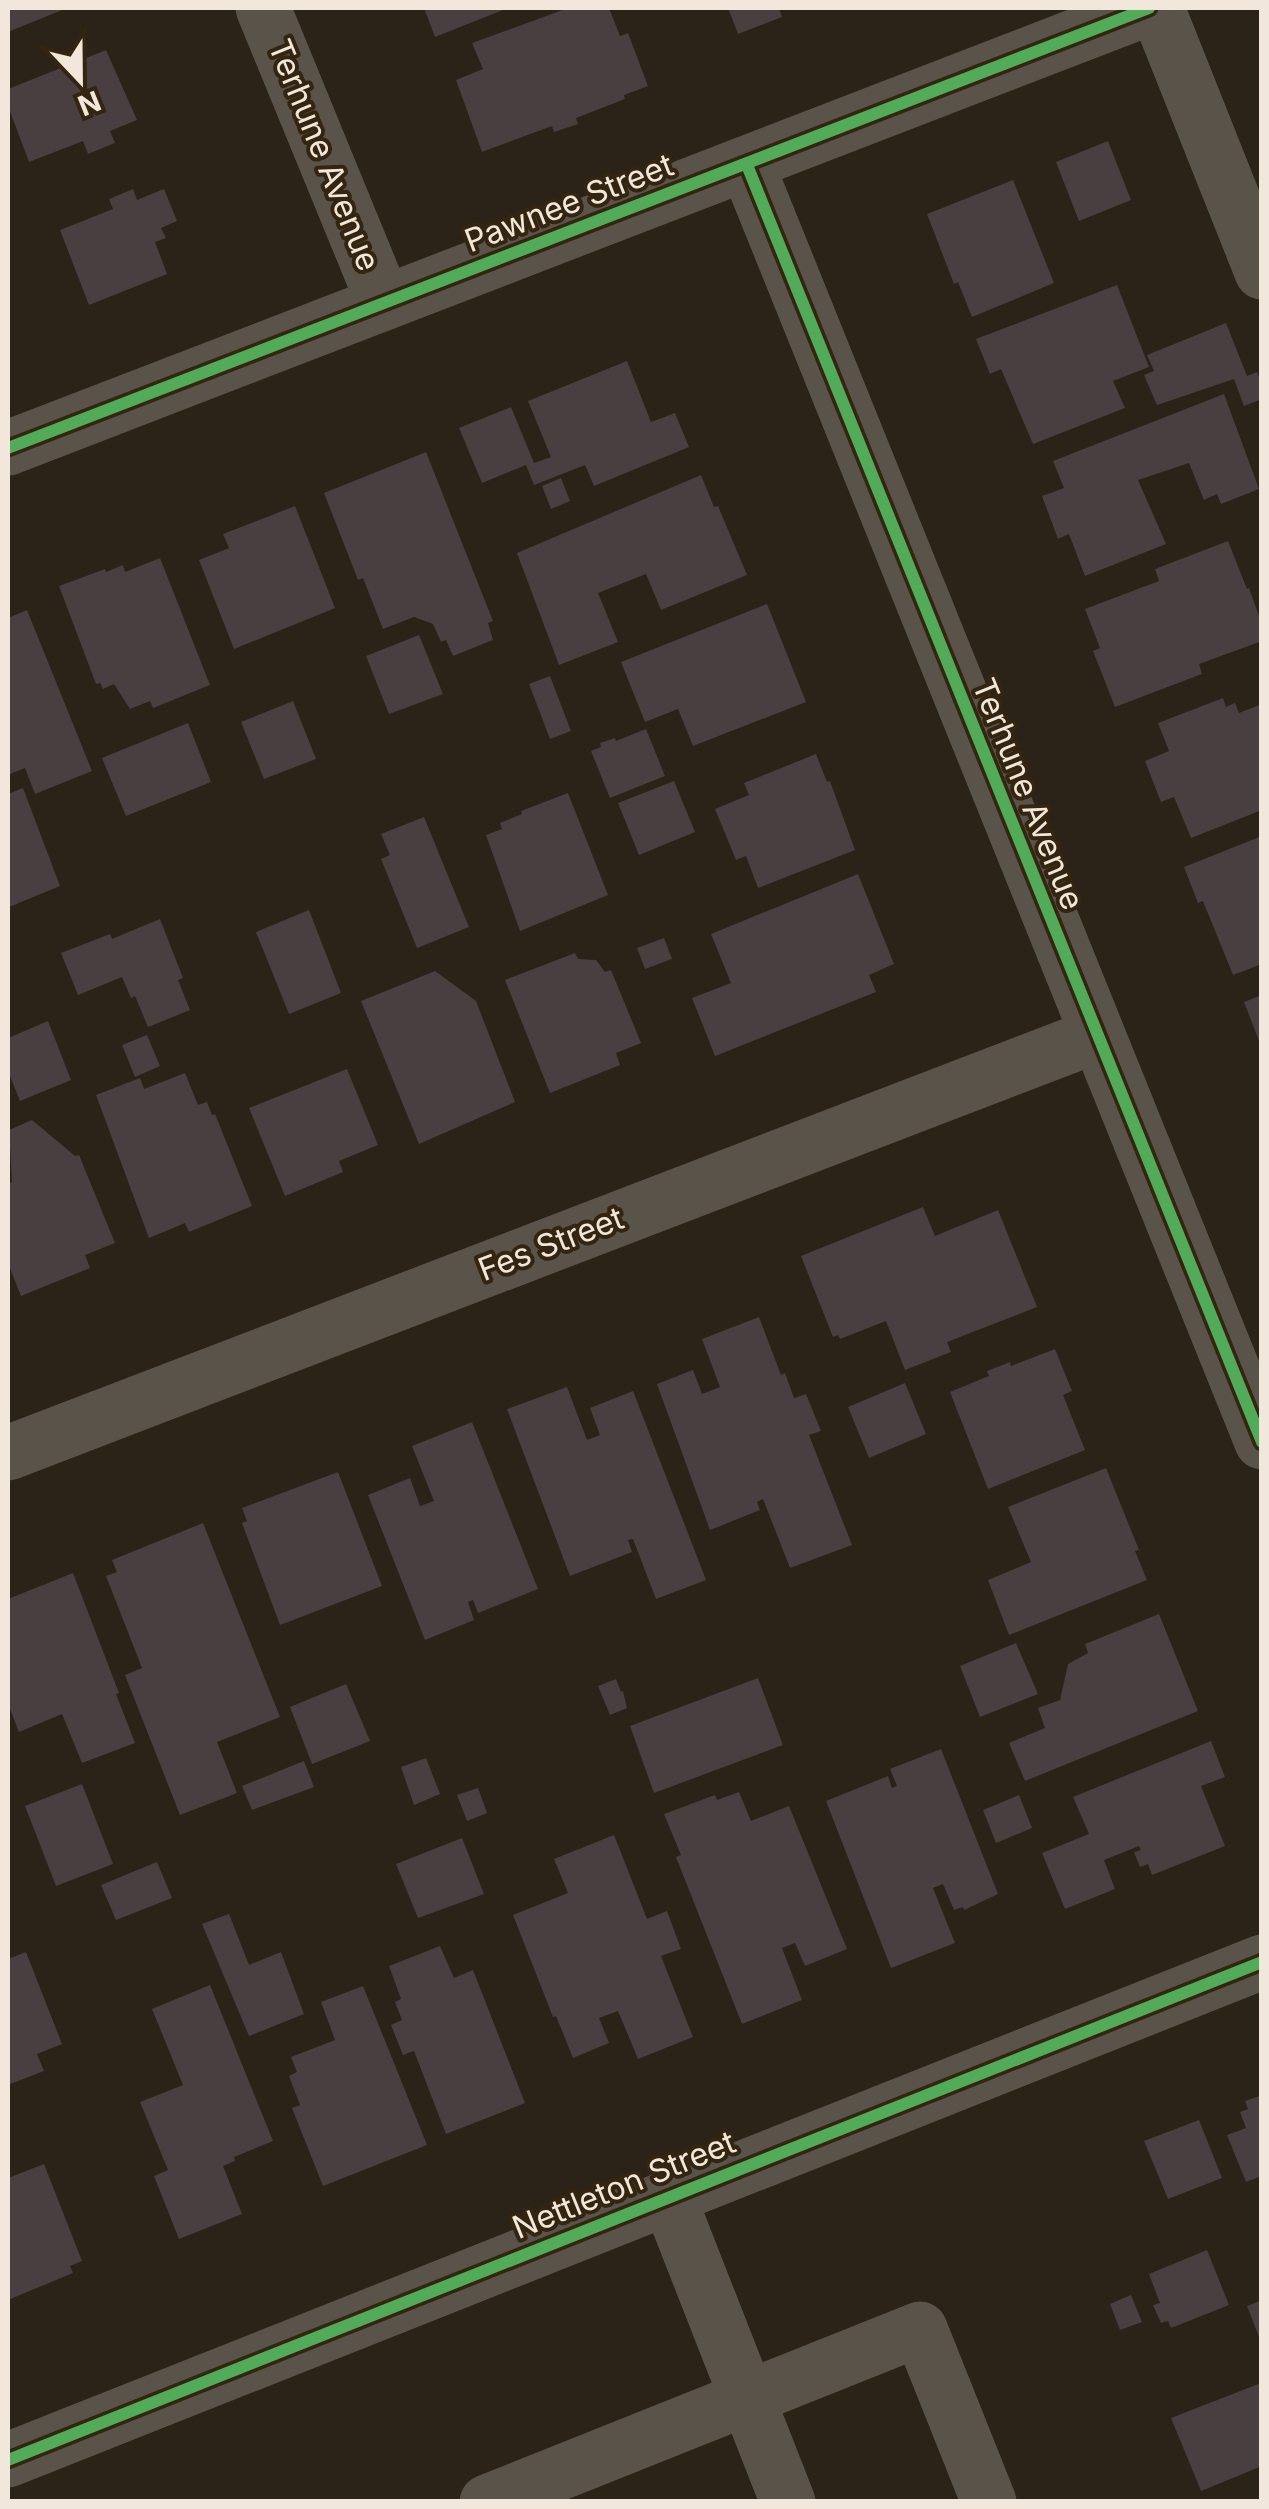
<svg xmlns="http://www.w3.org/2000/svg" width="1269" height="2509" font-family="Inter,sans-serif">
  <style>
    .building { fill: #493e40 }
    .lines { fill: none; stroke-linecap: round; stroke-linejoin: round }
    .minor { stroke: #59534a; stroke-width: 55 }
    .cycleway-casing { stroke: #33250f; stroke-width: 19 }
    .cycleway { stroke: #51ab58; stroke-width: 12 }
    .labels { text-anchor: middle; stroke-width: 8; stroke-linejoin: round; paint-order: stroke }
    .street-label { font-size: 32px; fill: #f1e8db; stroke: #33250f }
  </style>
  <rect width="100%" height="100%" fill="#2b2317"/>
  <g class="building">
    <polygon points="8,8 67,8 8,32"/>
    <polygon points="424,8 508,8 435,37"/>
    <polygon points="568,8 609,8 620,36 628,33 648,86 624,95 625,99 576,118 578,124 554,132 552,126 482,152 456,80 483,69 472,43"/>
    <polygon points="728,8 779,8 782,17 738,34"/>
    <polygon points="106,50 137,120 110,131 115,143 88,154 83,141 29,162 8,106 8,89"/>
    <polygon points="1108,141 1131,200 1079,221 1056,162"/>
    <polygon points="1013,180 1054,283 972,317 958,282 954,284 927,214"/>
    <polygon points="133,189 137,200 164,189 177,221 161,228 166,238 155,242 167,274 89,305 60,230 113,209 109,199"/>
    <polygon points="1117,285 1149,367 1113,381 1125,408 1033,444 1001,369 990,374 976,339"/>
    <polygon points="1226,323 1247,376 1257,372 1262,384 1262,399 1244,406 1234,379 1157,405 1144,375 1154,371 1147,355"/>
    <polygon points="627,361 651,422 675,413 689,447 594,486 585,465 534,485 526,465 482,483 459,428 511,407 534,463 551,457 528,401"/>
    <polygon points="1224,394 1259,489 1221,504 1217,494 1204,500 1189,463 1138,480 1166,544 1085,576 1069,534 1058,539 1042,496 1064,488 1053,461"/>
    <polygon points="426,452 493,621 488,623 493,640 453,656 446,640 441,642 433,624 414,617 383,629 363,578 358,580 324,493"/>
    <polygon points="701,475 714,507 718,506 747,575 661,610 646,574 598,593 618,642 559,665 517,553"/>
    <polygon points="561,478 570,501 551,509 542,486"/>
    <polygon points="295,506 335,608 234,649 199,560 229,548 223,534"/>
    <polygon points="1228,541 1247,589 1249,588 1259,616 1262,615 1262,641 1199,664 1202,674 1115,707 1093,651 1100,648 1085,609 1159,581 1155,569"/>
    <polygon points="160,558 210,685 153,708 150,701 130,709 114,684 103,689 100,683 96,684 59,586 105,569 106,572 123,565 125,572"/>
    <polygon points="767,604 806,702 693,746 678,709 645,722 621,662"/>
    <polygon points="27,610 92,771 35,794 25,768 8,775 8,618"/>
    <polygon points="419,635 443,694 389,714 366,656"/>
    <polygon points="550,676 571,731 550,739 529,684"/>
    <polygon points="1223,698 1226,707 1235,703 1239,713 1262,704 1262,810 1191,838 1174,797 1161,802 1145,761 1169,751 1158,723"/>
    <polygon points="293,701 316,759 264,779 241,722"/>
    <polygon points="188,723 211,782 126,816 102,758"/>
    <polygon points="646,729 665,776 610,798 591,751 601,747 600,743 615,738 616,741"/>
    <polygon points="816,754 827,782 830,781 855,850 758,888 746,856 736,860 715,809 749,795 744,783"/>
    <polygon points="674,781 695,832 639,855 618,803"/>
    <polygon points="23,788 60,886 9,907 8,794"/>
    <polygon points="568,793 608,895 520,931 486,835 502,829 500,823 522,814 521,811"/>
    <polygon points="424,817 469,927 417,948 381,859 390,855 381,834"/>
    <polygon points="1262,836 1262,964 1233,975 1203,901 1198,903 1184,867"/>
    <polygon points="858,874 894,964 869,975 876,992 715,1056 692,998 731,983 711,934"/>
    <polygon points="309,910 341,993 289,1014 256,932"/>
    <polygon points="160,919 183,978 178,980 190,1010 148,1027 135,996 131,998 122,977 78,995 61,953 110,934 112,939"/>
    <polygon points="664,938 672,959 645,969 637,948"/>
    <polygon points="575,953 578,959 596,960 605,972 611,970 641,1043 616,1053 620,1065 550,1093 505,980"/>
    <polygon points="435,971 476,1001 515,1102 419,1144 361,1001"/>
    <polygon points="1262,995 1262,1046 1261,1046 1244,1002"/>
    <polygon points="48,1021 71,1080 20,1101 8,1071 8,1038"/>
    <polygon points="147,1035 160,1066 135,1077 122,1045"/>
    <polygon points="347,1069 378,1145 339,1161 343,1172 285,1196 249,1108"/>
    <polygon points="185,1073 198,1105 207,1102 212,1115 215,1114 252,1206 189,1232 185,1223 149,1238 96,1095 140,1078 144,1089"/>
    <polygon points="32,1120 75,1156 79,1155 115,1243 85,1255 90,1268 21,1296 8,1263 8,1184 12,1182 9,1130"/>
    <polygon points="923,1207 935,1236 998,1210 1037,1307 947,1342 951,1352 905,1370 886,1321 840,1339 838,1335 833,1337 801,1256"/>
    <polygon points="759,1317 781,1375 785,1373 794,1398 806,1394 821,1431 809,1435 852,1545 790,1568 763,1499 757,1502 760,1510 710,1530 657,1384 693,1370 702,1394 720,1387 702,1339"/>
    <polygon points="1055,1349 1072,1391 1063,1395 1085,1450 988,1489 950,1392 989,1376 987,1371 1010,1362 1011,1366"/>
    <polygon points="905,1383 926,1434 869,1458 848,1407"/>
    <polygon points="567,1387 587,1440 600,1435 590,1408 633,1391 706,1580 656,1599 633,1539 628,1540 632,1552 570,1576 507,1409"/>
    <polygon points="472,1422 538,1589 478,1613 473,1600 468,1602 474,1620 425,1640 368,1495 410,1478 420,1506 434,1501 412,1446"/>
    <polygon points="1106,1468 1139,1550 1135,1551 1147,1580 1009,1635 988,1580 1031,1562 1008,1507"/>
    <polygon points="338,1472 382,1586 280,1625 242,1523 247,1521 242,1508"/>
    <polygon points="203,1523 280,1717 217,1742 237,1793 180,1815 125,1675 142,1668 106,1576 117,1572 112,1560"/>
    <polygon points="73,1573 119,1693 116,1694 135,1743 82,1763 62,1714 19,1732 8,1704 8,1599"/>
    <polygon points="1159,1614 1198,1711 1025,1781 1009,1743 1045,1728 1038,1708 1060,1700 1068,1664 1088,1653 1085,1644"/>
    <polygon points="1016,1643 1038,1694 980,1717 960,1666"/>
    <polygon points="758,1678 783,1745 654,1793 630,1726"/>
    <polygon points="616,1679 621,1692 623,1691 627,1708 610,1715 598,1686"/>
    <polygon points="346,1684 370,1741 312,1764 290,1707"/>
    <polygon points="1211,1741 1225,1777 1201,1786 1225,1846 1152,1875 1148,1864 1140,1867 1134,1852 1141,1850 1139,1846 1104,1860 1115,1889 1065,1909 1042,1853 1089,1834 1073,1797"/>
    <polygon points="941,1749 998,1894 964,1910 963,1907 954,1910 943,1884 933,1888 955,1943 891,1968 826,1801 888,1776 892,1788 897,1786 890,1769"/>
    <polygon points="426,1758 440,1794 414,1805 401,1767"/>
    <polygon points="304,1761 314,1787 252,1810 242,1786"/>
    <polygon points="82,1784 113,1864 56,1886 25,1806"/>
    <polygon points="478,1788 487,1813 467,1821 457,1795"/>
    <polygon points="739,1792 751,1821 789,1806 847,1949 805,1966 795,1943 782,1948 802,2000 742,2024 676,1857 681,1855 664,1814 715,1795 717,1800"/>
    <polygon points="1019,1795 1032,1828 996,1843 983,1810"/>
    <polygon points="614,1835 647,1919 667,1911 681,1949 661,1956 693,2037 638,2059 618,2011 599,2018 609,2043 573,2058 556,2016 553,2017 513,1915 568,1893 554,1859"/>
    <polygon points="462,1838 484,1894 418,1918 396,1864"/>
    <polygon points="157,1862 172,1898 116,1920 101,1885"/>
    <polygon points="229,1914 249,1965 281,1952 304,2014 249,2036 202,1924"/>
    <polygon points="440,1946 454,1978 473,1970 525,2103 446,2134 414,2051 403,2055 391,2025 402,2020 395,2002 401,1999 389,1966"/>
    <polygon points="26,1952 62,2044 37,2054 44,2071 8,2085 8,1959"/>
    <polygon points="210,1985 273,2141 234,2157 235,2161 223,2166 242,2214 179,2239 154,2176 168,2170 140,2102 183,2085 152,2009"/>
    <polygon points="363,1986 427,2145 323,2186 292,2108 300,2105 289,2076 297,2072 291,2057 335,2040 321,2002"/>
    <polygon points="1262,2095 1262,2176 1246,2182 1227,2135 1246,2128 1240,2112 1248,2109 1245,2101"/>
    <polygon points="1199,2120 1222,2178 1168,2199 1144,2141"/>
    <polygon points="44,2164 82,2261 70,2266 73,2273 8,2300 8,2178"/>
    <polygon points="1207,2250 1229,2305 1171,2328 1168,2321 1161,2323 1153,2305 1160,2303 1149,2274"/>
    <polygon points="1131,2295 1142,2322 1120,2330 1110,2304"/>
    <polygon points="1262,2300 1262,2342 1261,2342 1247,2306"/>
    <polygon points="1261,2383 1262,2466 1201,2491 1171,2418"/>
  </g>
  <g class="lines">
    <g class="minor">
      <polyline points="263,8 384,303"/>
      <polyline points="1157,8 1262,272"/>
      <polyline points="747,165 1262,1442"/>
      <polyline points="8,448 1149,8"/>
      <polyline points="8,1453 1095,1036"/>
      <polyline points="668,2196 788,2502"/>
      <polyline points="8,2460 1262,1962"/>
      <polyline points="487,2502 920,2329 989,2502"/>
    </g>
    <defs>
      <g id="cycleway">
        <polyline points="747,165 1262,1442"/>
        <polyline points="8,448 1149,8"/>
        <polyline points="8,2460 1262,1962"/>
      </g>
    </defs>
    <use href="#cycleway" class="cycleway-casing"/>
    <use href="#cycleway" class="cycleway"/>
  </g>
  <g class="labels">
    <g class="street-label">
      <text transform="translate(324 155) rotate(68)" y="11">Terhune Avenue</text>
      <text transform="translate(569 203) rotate(-21)" y="11">Pawnee Street</text>
      <text transform="translate(1028 794) rotate(68)" y="11">Terhune Avenue</text>
      <text transform="translate(551 1244) rotate(-21)" y="11">Fes Street</text>
      <text transform="translate(624 2185) rotate(-22)" y="11">Nettleton Street</text>
    </g>
  </g>
  <rect width="1269" height="2509" fill="none" stroke="#f1e8db" stroke-width="20"/>
  <g transform="translate(80 80) rotate(158)" stroke="#33250f" stroke-width="8" paint-order="stroke">
  <path d="M0-8L18 38L0 25L-18 38Z" fill="#f1e8db"/>
  <text y="-15" font-size="28" font-weight="bold" text-anchor="middle" fill="#f1e8db">N</text>
  </g>
</svg>
